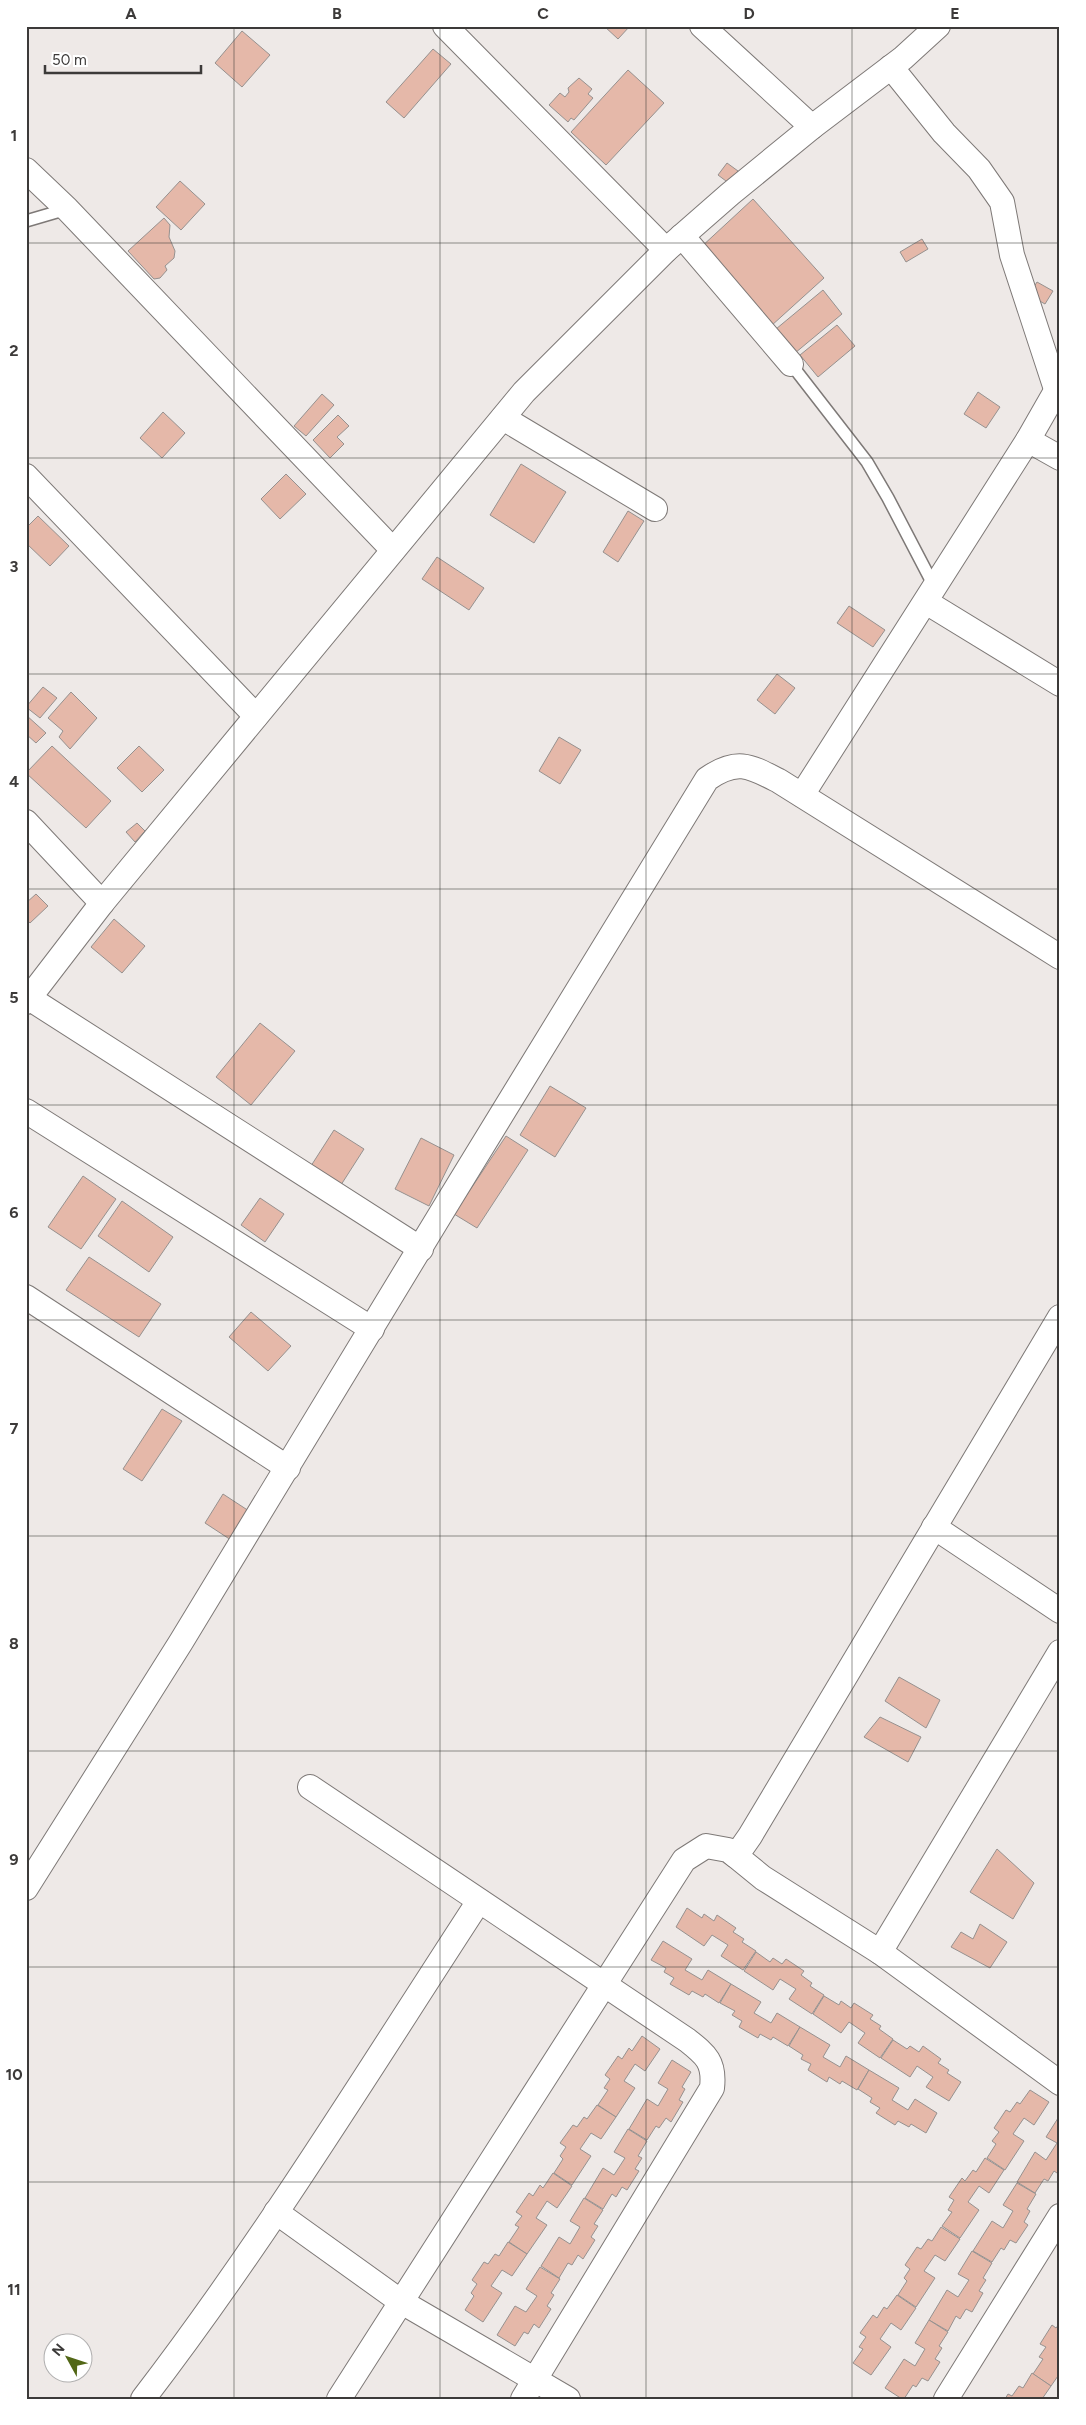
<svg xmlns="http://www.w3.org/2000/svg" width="1086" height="2425" font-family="Figtree,sans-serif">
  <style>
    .building { fill: #e5b8a9; stroke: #96918f }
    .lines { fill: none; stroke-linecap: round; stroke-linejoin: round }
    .lane-casing { stroke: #7e7977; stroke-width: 14 }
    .street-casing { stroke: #7e7977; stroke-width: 26 }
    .lane { stroke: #fff; stroke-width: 11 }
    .street { stroke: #fff; stroke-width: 24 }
    .grid { fill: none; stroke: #3c3a39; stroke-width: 1; stroke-opacity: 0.55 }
    .neatline { fill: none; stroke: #3c3a39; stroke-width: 2 }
    .grid-label { font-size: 16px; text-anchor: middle; font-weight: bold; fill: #3c3a39 }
  </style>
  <rect width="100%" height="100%" fill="#eee9e7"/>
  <g class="building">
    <polygon points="604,26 630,26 618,39"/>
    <polygon points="242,31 270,55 242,87 215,63"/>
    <polygon points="433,49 451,64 404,118 386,102"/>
    <polygon points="628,70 664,103 606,165 571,132"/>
    <polygon points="579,78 592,89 588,94 593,98 574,120 571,118 568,122 549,105 560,93 565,97 569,92 568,88"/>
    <polygon points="727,163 738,171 730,184 718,175"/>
    <polygon points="180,181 205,204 181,230 156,207"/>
    <polygon points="753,199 824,278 771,326 700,248"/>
    <polygon points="164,218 170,225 169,237 175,251 174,258 165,266 167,270 160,278 154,279 128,251"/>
    <polygon points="922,239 928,249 906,262 900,252"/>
    <polygon points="1037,282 1053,291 1045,304 1029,295"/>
    <polygon points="823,290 842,314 795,353 776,329"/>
    <polygon points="837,325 855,346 818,377 800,355"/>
    <polygon points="978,392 1000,407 986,428 964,414"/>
    <polygon points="322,394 334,405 306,436 294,426"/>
    <polygon points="163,412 185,433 162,458 140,438"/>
    <polygon points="338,415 349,426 337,437 344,444 330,458 313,440"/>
    <polygon points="521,464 566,492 534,543 490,515"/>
    <polygon points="286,474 306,494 280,519 261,499"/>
    <polygon points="628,511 644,521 618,562 603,552"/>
    <polygon points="38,516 69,546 50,566 26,543 26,528"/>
    <polygon points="437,557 484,588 469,610 422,579"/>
    <polygon points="849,606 885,630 873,647 837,623"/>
    <polygon points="777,674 795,688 775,714 757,700"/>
    <polygon points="43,687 57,698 40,718 26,707"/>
    <polygon points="71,692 97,718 70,749 59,737 63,731 48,718"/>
    <polygon points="26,715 46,733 36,743 26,734"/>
    <polygon points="559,737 581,750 560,784 539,771"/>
    <polygon points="52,746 111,801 86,828 26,773"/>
    <polygon points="139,746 164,770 142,792 117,768"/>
    <polygon points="137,823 145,831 135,842 126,832"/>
    <polygon points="36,894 48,906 30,923 26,919 26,903"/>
    <polygon points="114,919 145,946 122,973 91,947"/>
    <polygon points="260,1023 295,1051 251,1105 216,1077"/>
    <polygon points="550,1086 586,1108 555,1157 520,1135"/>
    <polygon points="334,1130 364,1149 339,1188 309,1169"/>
    <polygon points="506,1136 528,1150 477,1228 454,1214"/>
    <polygon points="421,1138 454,1155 429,1206 395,1189"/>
    <polygon points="83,1176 116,1199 81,1249 48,1227"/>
    <polygon points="260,1198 284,1214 265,1242 241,1225"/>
    <polygon points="122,1201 173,1237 149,1272 98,1236"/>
    <polygon points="89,1257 161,1304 139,1337 66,1290"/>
    <polygon points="251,1312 291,1346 268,1371 229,1337"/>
    <polygon points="162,1409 182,1421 142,1481 123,1469"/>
    <polygon points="223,1494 249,1511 231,1540 205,1523"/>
    <polygon points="899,1677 940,1700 926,1728 885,1701"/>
    <polygon points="880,1717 921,1737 908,1762 864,1737"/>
    <polygon points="997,1849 1034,1883 1013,1919 970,1892"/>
    <polygon points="687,1908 702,1918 704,1914 714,1921 717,1915 736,1928 733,1932 744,1939 742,1942 756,1951 743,1970 721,1956 728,1945 712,1935 704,1946 676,1927"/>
    <polygon points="980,1924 1007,1942 990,1968 951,1947 961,1932 973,1939"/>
    <polygon points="663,1941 692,1959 685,1970 702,1980 708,1970 731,1984 719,2003 705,1994 703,1997 692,1991 689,1995 670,1984 674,1978 664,1972 666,1968 651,1960"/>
    <polygon points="756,1952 770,1962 773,1958 782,1964 786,1959 804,1971 801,1975 812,1983 810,1986 824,1995 812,2014 789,1999 796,1989 780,1979 773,1990 744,1971"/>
    <polygon points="731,1984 761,2002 754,2013 771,2023 777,2013 800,2027 788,2046 773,2037 771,2040 760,2034 758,2038 739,2027 742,2021 732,2015 735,2011 720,2003"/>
    <polygon points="824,1996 839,2005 841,2001 851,2008 854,2003 873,2015 870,2019 881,2026 879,2029 893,2039 880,2058 858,2043 865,2033 849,2022 841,2033 813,2014"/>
    <polygon points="800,2027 830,2045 823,2057 840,2067 846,2056 869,2070 857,2090 842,2081 840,2084 829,2077 827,2082 808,2070 811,2064 801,2059 803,2055 789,2046"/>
    <polygon points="642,2036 660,2049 645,2071 635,2064 624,2081 635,2088 616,2117 598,2105 608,2090 604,2088 610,2079 605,2075 618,2056 622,2059 629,2048 632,2051"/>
    <polygon points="893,2040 907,2049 910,2046 919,2052 923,2046 941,2059 938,2063 949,2070 947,2073 961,2082 949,2101 926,2087 933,2077 917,2066 910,2077 881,2058"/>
    <polygon points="672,2060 691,2072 682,2087 685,2089 679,2100 683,2102 671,2122 666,2118 659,2128 656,2126 647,2140 629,2129 647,2099 658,2106 668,2089 658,2083"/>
    <polygon points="869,2070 899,2088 892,2100 908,2110 915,2099 937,2113 926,2133 911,2124 909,2127 898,2121 895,2125 876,2113 880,2108 870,2102 872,2098 858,2089"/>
    <polygon points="1030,2090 1049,2102 1034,2125 1024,2118 1013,2134 1024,2141 1005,2170 987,2158 996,2144 992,2141 999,2132 994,2128 1006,2110 1010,2112 1017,2102 1020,2104"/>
    <polygon points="597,2105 616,2117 601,2139 591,2133 580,2149 591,2156 572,2185 554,2173 563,2159 560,2156 566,2147 560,2143 573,2125 577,2127 584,2117 587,2119"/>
    <polygon points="1060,2115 1060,2175 1054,2171 1048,2181 1044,2179 1035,2193 1017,2182 1035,2152 1046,2160 1057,2143 1046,2137"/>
    <polygon points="628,2129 647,2141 638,2156 642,2158 635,2169 639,2171 627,2190 622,2187 616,2197 612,2194 603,2209 585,2198 603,2168 614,2175 625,2158 614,2152"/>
    <polygon points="985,2158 1004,2170 989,2193 979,2186 968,2202 979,2210 960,2238 942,2226 952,2212 948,2210 954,2200 949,2197 962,2178 965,2181 973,2170 976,2172"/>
    <polygon points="553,2173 572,2186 557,2208 547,2201 536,2218 547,2225 527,2254 509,2242 519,2227 515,2225 522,2216 516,2212 529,2193 533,2196 540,2185 543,2188"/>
    <polygon points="1017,2183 1036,2194 1027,2209 1030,2211 1024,2222 1028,2225 1016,2243 1010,2240 1004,2250 1001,2248 992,2262 973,2251 992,2221 1003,2228 1013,2211 1003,2205"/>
    <polygon points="584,2198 603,2210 594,2224 598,2226 591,2237 595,2240 583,2259 578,2255 572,2265 568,2263 559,2278 541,2266 559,2237 570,2244 580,2227 570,2221"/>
    <polygon points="941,2227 960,2239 945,2261 935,2255 924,2271 935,2278 916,2307 898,2295 907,2281 904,2278 910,2269 905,2265 917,2247 921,2249 928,2239 932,2241"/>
    <polygon points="508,2242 527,2254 512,2276 502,2270 491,2286 502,2293 483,2322 465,2310 474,2296 471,2293 477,2284 472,2280 484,2262 488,2264 495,2254 499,2256"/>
    <polygon points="972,2251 992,2263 983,2278 986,2280 979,2291 983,2293 972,2312 966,2309 960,2319 956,2316 948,2331 929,2320 947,2290 958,2297 969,2280 958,2274"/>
    <polygon points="540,2267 560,2279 551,2293 554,2295 547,2306 551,2309 539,2328 534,2324 528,2334 524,2332 515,2346 497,2335 515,2306 526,2312 537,2296 526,2289"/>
    <polygon points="897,2295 916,2308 901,2330 891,2323 880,2339 891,2347 871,2375 853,2363 863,2349 859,2347 866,2337 860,2333 873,2315 877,2318 884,2307 887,2309"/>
    <polygon points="929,2320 948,2332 939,2346 942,2348 935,2359 940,2362 928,2381 922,2378 916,2387 913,2385 904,2399 902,2399 885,2388 904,2359 915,2366 925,2349 915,2343"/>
    <polygon points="1060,2323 1060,2373 1051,2386 1033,2374 1043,2359 1039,2357 1046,2347 1040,2344 1052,2325 1056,2328"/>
    <polygon points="1032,2373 1051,2386 1042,2399 1005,2399 1008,2394 1012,2396 1019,2386 1023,2388"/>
  </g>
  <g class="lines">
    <defs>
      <g id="lane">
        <polyline points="26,221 67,209"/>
        <polyline points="791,364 867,462 888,498 935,588"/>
      </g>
      <g id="street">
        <polyline points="445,26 666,250"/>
        <polyline points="702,26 812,127"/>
        <polyline points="891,67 944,133 979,169 1002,202 1012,255 1056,389"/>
        <polyline points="26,170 67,209 393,550"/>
        <polyline points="682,236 791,364"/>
        <polyline points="503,418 655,509"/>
        <polyline points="1028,440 1060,458"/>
        <polyline points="26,476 256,716"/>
        <polyline points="926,602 1060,684"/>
        <polyline points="802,795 1028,440 1060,384"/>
        <polyline points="26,822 102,903"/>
        <polyline points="29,998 421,1249"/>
        <polyline points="26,1002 102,903 524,392 666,250 730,194 812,127 903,58 938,26"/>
        <polyline points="26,1111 372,1329"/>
        <polyline points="26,1297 288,1468"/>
        <polyline points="1060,1317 750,1836 736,1856 763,1878 880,1952 1060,2083"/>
        <polyline points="934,1527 1060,1611"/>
        <path d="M310 1787 687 2040C706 2055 715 2062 712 2088L523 2399"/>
        <path d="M26 1888 181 1642 448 1202 707 779C737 758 750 766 779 781L1060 957"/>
        <polyline points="880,1952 1060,1652"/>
        <polyline points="276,2212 400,2301 568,2399"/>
        <path d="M143 2399C265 2240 370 2068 479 1901"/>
        <polyline points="339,2399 684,1860 706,1846 728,1850 736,1856"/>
        <polyline points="946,2399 1060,2216"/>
      </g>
    </defs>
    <use href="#lane" class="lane-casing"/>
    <use href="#street" class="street-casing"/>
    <use href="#lane" class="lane"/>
    <use href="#street" class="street"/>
  </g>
  <path class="grid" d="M234 26V2399M440 26V2399M646 26V2399M852 26V2399M26 243H1060M26 458H1060M26 674H1060M26 889H1060M26 1105H1060M26 1320H1060M26 1536H1060M26 1751H1060M26 1967H1060M26 2182H1060"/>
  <rect width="1086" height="2425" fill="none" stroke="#ffffff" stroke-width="55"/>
  <g transform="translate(68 2358) rotate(310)"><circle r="24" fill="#ffffff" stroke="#b1b0b0"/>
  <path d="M0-4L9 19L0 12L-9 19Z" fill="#526716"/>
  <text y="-8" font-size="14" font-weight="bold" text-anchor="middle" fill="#3c3a39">N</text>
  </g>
  <path d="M45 65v8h156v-8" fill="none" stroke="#3c3a39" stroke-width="2.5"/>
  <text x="52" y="65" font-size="15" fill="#3c3a39" stroke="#ffffff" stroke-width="4" paint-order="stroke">50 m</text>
  <rect x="28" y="28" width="1030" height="2370" class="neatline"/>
  <g class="grid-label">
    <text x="131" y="19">A</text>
    <text x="337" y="19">B</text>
    <text x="543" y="19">C</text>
    <text x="749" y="19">D</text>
    <text x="955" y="19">E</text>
    <text x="14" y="141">1</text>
    <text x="14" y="356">2</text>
    <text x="14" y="572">3</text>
    <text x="14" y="787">4</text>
    <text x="14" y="1003">5</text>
    <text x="14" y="1218">6</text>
    <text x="14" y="1434">7</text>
    <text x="14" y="1649">8</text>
    <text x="14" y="1865">9</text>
    <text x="14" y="2080">10</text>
    <text x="14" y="2295">11</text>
  </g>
</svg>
